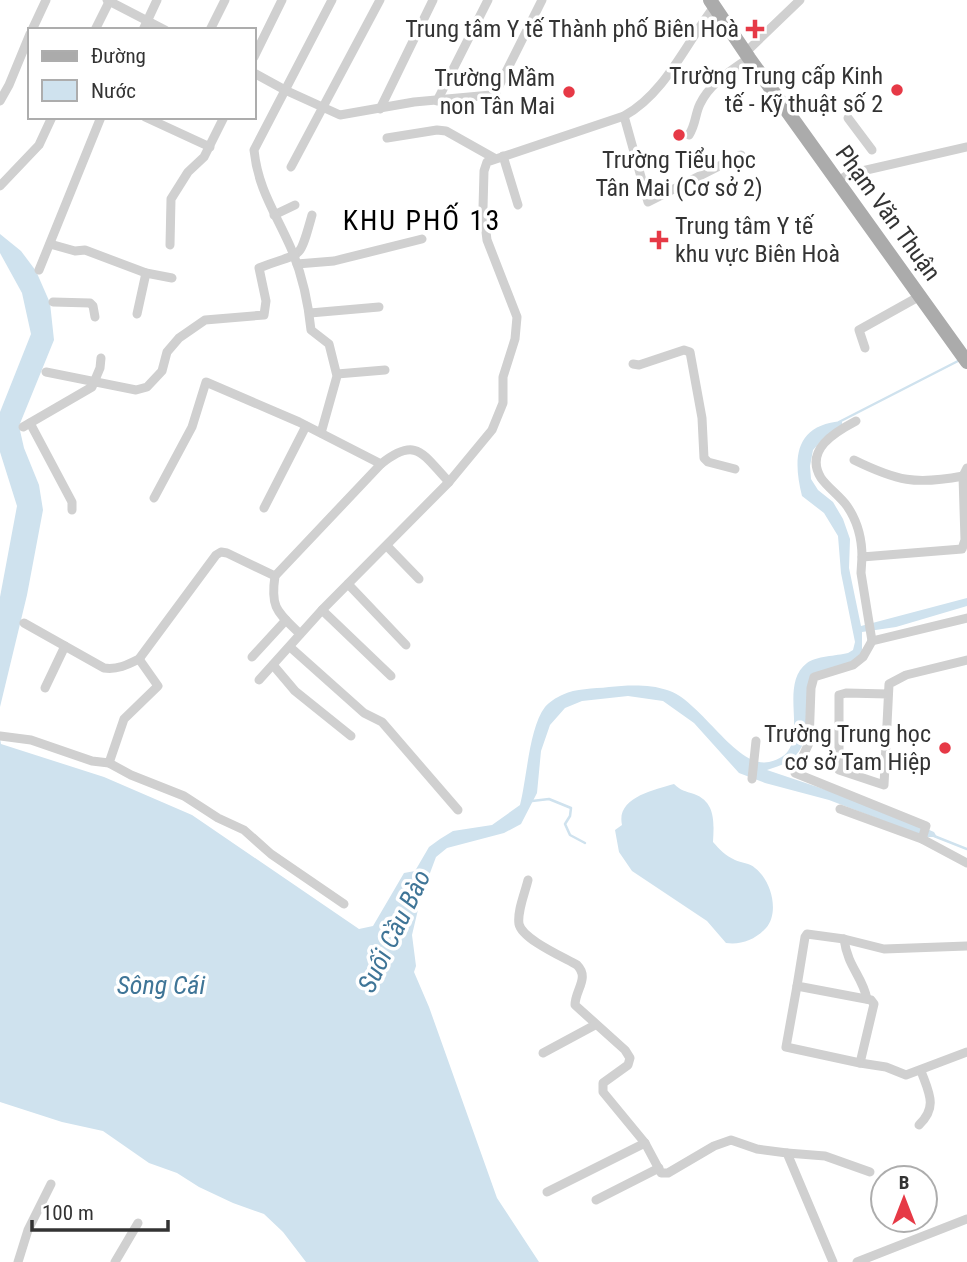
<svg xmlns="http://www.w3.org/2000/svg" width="967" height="1262" font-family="'Roboto Condensed',sans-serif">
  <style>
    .water { fill: #cfe2ee }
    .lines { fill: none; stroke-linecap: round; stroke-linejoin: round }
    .stream { stroke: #cfe2ee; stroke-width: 2.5 }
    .minor { stroke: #d0d0d0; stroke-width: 9 }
    .primary { stroke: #ababab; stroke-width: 14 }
    .poi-dot { fill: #e63946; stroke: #fff; stroke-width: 2.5 }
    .labels { text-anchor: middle; stroke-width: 7; stroke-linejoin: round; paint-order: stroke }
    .poi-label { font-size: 24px; fill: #333; stroke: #fff; text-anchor: end }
    .street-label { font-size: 24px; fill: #333; stroke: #fff }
    .water-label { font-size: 26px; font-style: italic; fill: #3f7597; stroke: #fff }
    .quarter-label { font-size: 28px; letter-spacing: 2px; fill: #000; stroke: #fff }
  </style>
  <rect width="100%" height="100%" fill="#fff"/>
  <g class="water">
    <polygon points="0,234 21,251 36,271 50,303 54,340 19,426 24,448 39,485 43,510 27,595 0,707 0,597 17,506 0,452 0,412 31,334 22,293 0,253"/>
    <path d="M842 421V426L822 440 813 450 810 466 811 479 818 490 833 502 843 519 850 539 849 568 861 626 967 598V606L896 627 862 632V655L854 663 815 673C812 696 812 743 793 758 786 764 776 767 767 770L874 806 934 832 937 837H926L829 800 765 783 739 773 694 723 663 701 628 696 582 701 565 708 550 725 541 751 537 793 521 824 504 833 447 848 436 857 421 897 412 935 416 966 414 972 429 1007 497 1198 539 1262H306L283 1232 264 1214 233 1203 199 1187 177 1173 149 1163 103 1131 62 1122 0 1102V738L1 744 104 777 192 815 359 929 373 926 404 873 415 871 429 847 440 839 453 831 492 825 520 805C527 778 529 728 545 707 548 703 557 697 562 695 576 688 593 689 609 687 627 685 650 684 667 690 700 699 736 769 769 762 818 752 774 688 807 663 816 656 836 656 848 653L853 650 855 642 841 573 838 536 824 513 802 496C792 456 796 425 842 421Z"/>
    <path d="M674 784C681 791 685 791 694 794 716 802 714 823 713 842 719 849 726 856 735 860 741 863 750 863 755 868 771 880 780 912 766 928 755 940 741 945 726 943L707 921 632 871 619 852 615 830 622 825C616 798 653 790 674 784Z"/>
  </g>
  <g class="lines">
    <g class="stream">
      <polyline points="839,422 958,361"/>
      <polyline points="532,801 549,799 571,808 570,816 565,824 570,835 585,843"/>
      <polyline points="934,836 967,849"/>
    </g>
    <g class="minor">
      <polyline points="107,0 165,30"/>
      <polyline points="32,30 46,0"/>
      <polyline points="95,30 110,0"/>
      <polyline points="143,30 157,0"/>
      <polyline points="210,30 225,0"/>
      <polyline points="745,53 800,0"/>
      <polyline points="254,57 282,0"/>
      <polyline points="254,73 285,90 340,115 414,102 491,95 496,92 542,0"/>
      <polyline points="0,101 9,85 30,34"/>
      <polyline points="437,101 488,0"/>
      <polyline points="380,109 433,0"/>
      <polyline points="624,116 648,202 741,155"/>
      <polyline points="145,117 210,147"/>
      <polyline points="848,118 872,150"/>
      <path d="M689 135C696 124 695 114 700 104 710 83 731 71 749 58"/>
      <polyline points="387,138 437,130 446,131 494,158"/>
      <polyline points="503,156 518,205"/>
      <polyline points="291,167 380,0"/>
      <polyline points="837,182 849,174 967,147"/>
      <polyline points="0,186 39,145 52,117"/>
      <polyline points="274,215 295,205"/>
      <polyline points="50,244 75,251 85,250 146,273 172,278"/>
      <polyline points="170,245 171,199 188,172 204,157 224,117"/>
      <polyline points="297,264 334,261 422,239"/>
      <polyline points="39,270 101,117"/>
      <polyline points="53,302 90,303 93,306 95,317"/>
      <polyline points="310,313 379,307"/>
      <polyline points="137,314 146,273"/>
      <polyline points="865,348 859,330 920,296"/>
      <polyline points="633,364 639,365 684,350 690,352 702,418 704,458 708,462 735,469"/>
      <path d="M46 372 136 390 147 387 162 371 167 352 179 338 205 320 264 315 266 301 259 268C303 250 298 265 312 215"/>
      <polyline points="337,374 385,370"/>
      <path d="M856 421C835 432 804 450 821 478 828 488 840 496 847 506 858 522 862 538 862 557L962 549 965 540 963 476 967 468"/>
      <polyline points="30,423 72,502 72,510"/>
      <polyline points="23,427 92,387 100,368 101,358"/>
      <path d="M321 433 337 376 329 344 311 330C308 301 302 273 290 246 275 212 258 189 254 150L332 0"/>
      <path d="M854 460C897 481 915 485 963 476"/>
      <polyline points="154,498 192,427 206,382 299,422 381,464"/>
      <polyline points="264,508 306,426"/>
      <polyline points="387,546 419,579"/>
      <polyline points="862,557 861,573 872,641"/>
      <path d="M275 576C270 609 278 612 300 634"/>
      <polyline points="348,584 406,645"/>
      <polyline points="322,610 391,676"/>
      <path d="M24 623 104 668C117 670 127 665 139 659L216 555 221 552 227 553 275 576 381 464C417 435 423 455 449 482"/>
      <polyline points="290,647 364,713 382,722 458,810"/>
      <polyline points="252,657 286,620"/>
      <polyline points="273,665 295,691 351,736"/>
      <path d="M259 680 322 610 449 482 492 430 503 403V377L515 339 517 317 487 240 483 208 484 171 487 162 624 116C665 94 686 43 714 7"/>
      <polyline points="45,688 65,646"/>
      <polyline points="888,694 846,693 839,695 839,770 884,785 889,684 906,675 967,660"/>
      <polyline points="0,736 31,740 92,761 109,763 131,775 184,796 218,818 244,830 271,854 344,904"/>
      <polyline points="109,763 124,719 158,686 139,659"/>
      <polyline points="752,779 756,741"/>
      <polyline points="840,809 922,839 967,863"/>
      <polyline points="922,839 926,826 795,773 809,743 811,688 814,677 853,665 863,657 872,641 967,618"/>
      <path d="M528 880C525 893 517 911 519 924 522 939 563 957 577 965 590 978 575 990 575 1005L625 1050 630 1058 628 1065 603 1083V1092L645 1143 661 1173H668L714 1146 731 1140 757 1149 787 1153 833 1262"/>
      <path d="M844 939C848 968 862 975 867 999"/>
      <polyline points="967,946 884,949 844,939 807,934 805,937 797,986 871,1000 874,1004 860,1063 886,1067 906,1075 967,1052"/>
      <polyline points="797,986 786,1047 860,1063"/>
      <polyline points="543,1053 595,1025"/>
      <path d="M919 1125C938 1107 929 1093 921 1071"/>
      <polyline points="787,1153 825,1156 870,1172"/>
      <polyline points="547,1192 645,1143"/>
      <polyline points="596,1200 659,1168"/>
      <polyline points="18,1262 28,1230 51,1184"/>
      <polyline points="115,1262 138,1223"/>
      <polyline points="857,1262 967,1219"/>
    </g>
    <polyline class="primary" points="710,0 749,58 967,362"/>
  </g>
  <g class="poi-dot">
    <path d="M751.5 18.5h7v7h7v7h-7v7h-7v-7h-7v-7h7z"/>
    <circle cx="897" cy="90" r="7"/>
    <circle cx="569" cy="92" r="7"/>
    <circle cx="679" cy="135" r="7"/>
    <path d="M655.5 229.5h7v7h7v7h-7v7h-7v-7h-7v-7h7z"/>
    <circle cx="945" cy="748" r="7"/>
  </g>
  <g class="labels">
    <g class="poi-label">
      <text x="739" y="37">Trung tâm Y tế Thành phố Biên Hoà</text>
      <text x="883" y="84">Trường Trung cấp Kinh<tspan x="883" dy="28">tế - Kỹ thuật số 2</tspan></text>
      <text x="555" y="86">Trường Mầm<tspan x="555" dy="28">non Tân Mai</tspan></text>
      <text x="679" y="168" text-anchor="middle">Trường Tiểu học<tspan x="679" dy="28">Tân Mai (Cơ sở 2)</tspan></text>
      <text x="675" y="234" text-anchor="start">Trung tâm Y tế<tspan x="675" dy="28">khu vực Biên Hoà</tspan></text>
      <text x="931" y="742">Trường Trung học<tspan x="931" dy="28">cơ sở Tam Hiệp</tspan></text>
    </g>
    <g class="street-label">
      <text transform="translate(888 213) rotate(54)" y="8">Phạm Văn Thuận</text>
    </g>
    <g class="water-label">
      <text transform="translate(394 931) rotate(-64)" y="9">Suối Cầu Bào</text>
      <text x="161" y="994">Sông Cái</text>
    </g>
    <g class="quarter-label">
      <text x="422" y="230">KHU PHỐ 13</text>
    </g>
  </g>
  <rect x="28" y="28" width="228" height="91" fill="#ffffff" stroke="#adadad" stroke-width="2"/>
  <rect x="42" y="51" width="35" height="10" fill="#ababab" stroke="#adadad" stroke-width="2"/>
  <text x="91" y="63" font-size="21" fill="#333333">Đường</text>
  <rect x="42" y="80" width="35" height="21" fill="#cfe2ee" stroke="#adadad" stroke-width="2"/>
  <text x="91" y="98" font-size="21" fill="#333333">Nước</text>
  <g transform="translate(904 1199)"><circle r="33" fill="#ffffff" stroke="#adadad" stroke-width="2"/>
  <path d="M0-5L12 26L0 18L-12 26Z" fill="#e63946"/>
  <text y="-10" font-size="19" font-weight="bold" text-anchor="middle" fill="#333333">B</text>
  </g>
  <path d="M32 1220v10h136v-10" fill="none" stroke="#333333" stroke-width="3.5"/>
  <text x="42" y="1220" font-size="21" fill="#333333" stroke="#ffffff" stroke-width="5" paint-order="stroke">100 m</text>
</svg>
